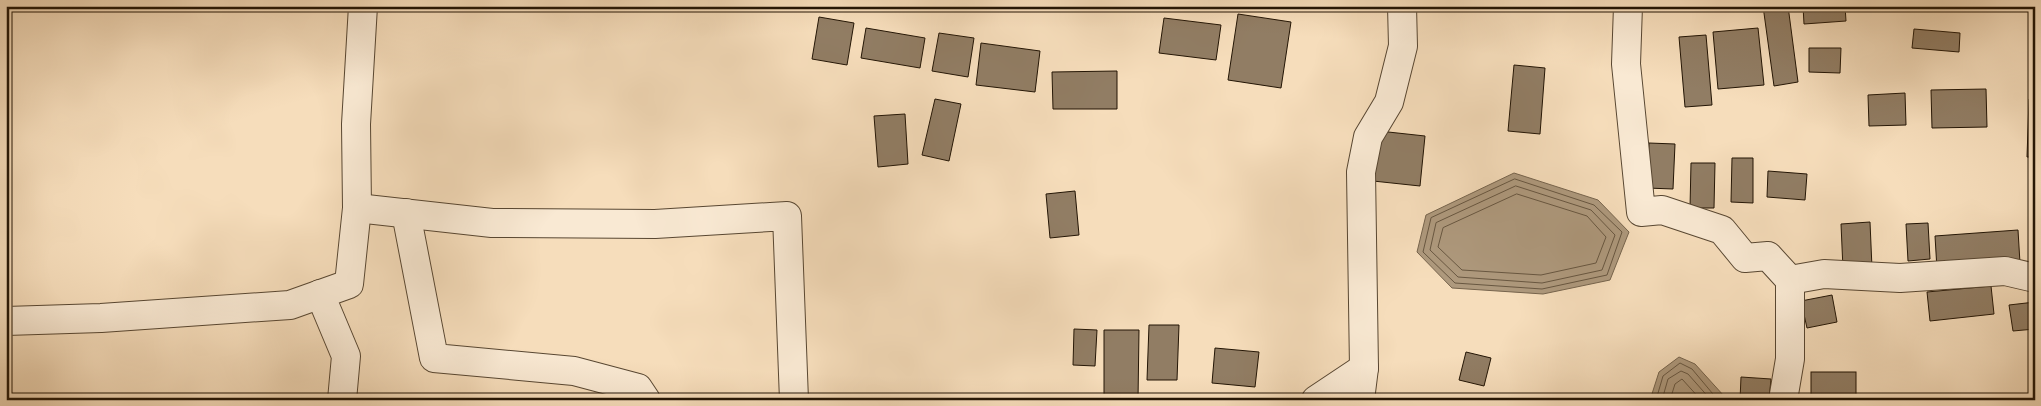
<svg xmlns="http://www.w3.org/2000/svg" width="2041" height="406" font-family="'IM FELL Double Pica',serif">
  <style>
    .water { fill: #ae997d; stroke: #76644d }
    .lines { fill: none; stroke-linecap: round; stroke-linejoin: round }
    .shore { stroke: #685741; stroke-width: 1 }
    .building { fill: #917d64; stroke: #231505 }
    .street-casing { stroke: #584732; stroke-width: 30 }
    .street { stroke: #f9e9d3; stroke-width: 28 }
  </style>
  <rect width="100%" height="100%" fill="#f6ddbb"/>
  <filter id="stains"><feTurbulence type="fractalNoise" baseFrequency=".004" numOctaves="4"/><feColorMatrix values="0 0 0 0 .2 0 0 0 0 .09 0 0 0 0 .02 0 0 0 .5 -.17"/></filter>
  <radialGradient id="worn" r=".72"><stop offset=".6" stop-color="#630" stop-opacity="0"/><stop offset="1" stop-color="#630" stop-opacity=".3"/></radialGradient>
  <g class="water">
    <polygon points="1514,173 1598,200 1629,232 1610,280 1543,294 1452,288 1417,252 1426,215"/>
    <polygon points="1679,357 1695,364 1724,396 1723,400 1650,400 1659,372"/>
  </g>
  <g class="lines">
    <g class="shore">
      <polygon points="1515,179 1594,205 1622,232 1607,275 1542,289 1455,283 1423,252 1431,218"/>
      <polygon points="1516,186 1591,210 1615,235 1602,270 1542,283 1458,277 1430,250 1436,223"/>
      <polygon points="1517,194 1587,216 1606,237 1596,263 1541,275 1462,270 1438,247 1443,228"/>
      <polyline points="1656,400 1663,376 1680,363 1692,369 1718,400"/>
      <polyline points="1662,400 1668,379 1681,371 1688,374 1711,400"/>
      <polyline points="1670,400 1675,384 1682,379 1701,400"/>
    </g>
  </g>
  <g class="building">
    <polygon points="1763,6 1788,6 1798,82 1774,86"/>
    <polygon points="1803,6 1845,6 1846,21 1804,24"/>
    <polygon points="1238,14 1291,22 1281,88 1228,80"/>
    <polygon points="819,17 854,23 847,65 812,59"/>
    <polygon points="1164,18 1221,25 1216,60 1159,53"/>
    <polygon points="866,28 925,38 920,68 861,58"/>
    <polygon points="1758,28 1764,85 1718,89 1713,32"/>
    <polygon points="1914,29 1960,33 1959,52 1912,48"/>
    <polygon points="939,33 974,38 968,77 932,71"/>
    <polygon points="1706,35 1712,105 1685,107 1679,37"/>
    <polygon points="981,43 1040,51 1035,92 976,85"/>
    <polygon points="1809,48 1841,48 1840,73 1809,72"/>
    <polygon points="1514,65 1545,68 1540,134 1508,131"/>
    <polygon points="1117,71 1117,109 1053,109 1052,72"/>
    <polygon points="1986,89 1987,127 1932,128 1931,90"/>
    <polygon points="1905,93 1906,125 1869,126 1868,95"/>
    <polygon points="935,99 961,104 949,161 922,155"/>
    <polygon points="2029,99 2035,99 2035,157 2027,157"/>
    <polygon points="905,114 908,164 878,167 874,116"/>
    <polygon points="1379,131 1425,136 1420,186 1373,181"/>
    <polygon points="1649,143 1675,144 1673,189 1647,188"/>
    <polygon points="1732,158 1753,158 1753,203 1731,202"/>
    <polygon points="1691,163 1715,163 1714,208 1690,208"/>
    <polygon points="1768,171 1807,174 1805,200 1767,197"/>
    <polygon points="1075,191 1079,235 1050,238 1046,194"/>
    <polygon points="1870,222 1872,268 1843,269 1841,224"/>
    <polygon points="1928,223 1930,259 1908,261 1906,224"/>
    <polygon points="2018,230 2020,263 1937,269 1935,236"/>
    <polygon points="1991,286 1994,314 1930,321 1927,292"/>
    <polygon points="1832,295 1837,322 1807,328 1801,301"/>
    <polygon points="2035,302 2035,329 2013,331 2009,305"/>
    <polygon points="1149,325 1179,325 1177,380 1147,380"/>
    <polygon points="1074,329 1097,330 1095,366 1073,365"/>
    <polygon points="1104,330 1139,330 1138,400 1104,400"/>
    <polygon points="1215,348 1259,352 1255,387 1212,383"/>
    <polygon points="1466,352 1491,358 1484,386 1459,380"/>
    <rect x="1811" y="372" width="45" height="23"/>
    <polygon points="1741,377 1771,379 1769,400 1740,400"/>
  </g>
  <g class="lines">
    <defs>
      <g id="street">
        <polyline points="1628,6 1626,64 1641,212 1662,210 1722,230 1745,258 1768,256 1790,280 1790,359 1783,400"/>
        <polyline points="357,208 492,223 655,224 787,216 794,400"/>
        <polyline points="406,213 434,358 574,371 638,388 646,400"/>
        <polyline points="1790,280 1824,274 1900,278 2005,271 2035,278"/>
        <polyline points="320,294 346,356 342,400"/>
        <polyline points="6,321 101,318 290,305 349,284 357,208 356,124 363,6"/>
        <polyline points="1316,400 1364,368"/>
        <polyline points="1360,400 1364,368 1361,172 1368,137 1389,102 1403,46 1402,6"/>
      </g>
    </defs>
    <use href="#street" class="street-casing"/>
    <use href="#street" class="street"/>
  </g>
  <rect width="2041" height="406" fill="none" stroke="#f6ddbb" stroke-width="25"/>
  <rect x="8" y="8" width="2026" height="391" fill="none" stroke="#231505" stroke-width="2.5"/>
  <rect x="12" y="12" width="2016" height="381" fill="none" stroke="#231505"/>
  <rect width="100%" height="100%" filter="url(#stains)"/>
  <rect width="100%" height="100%" fill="url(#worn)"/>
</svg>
